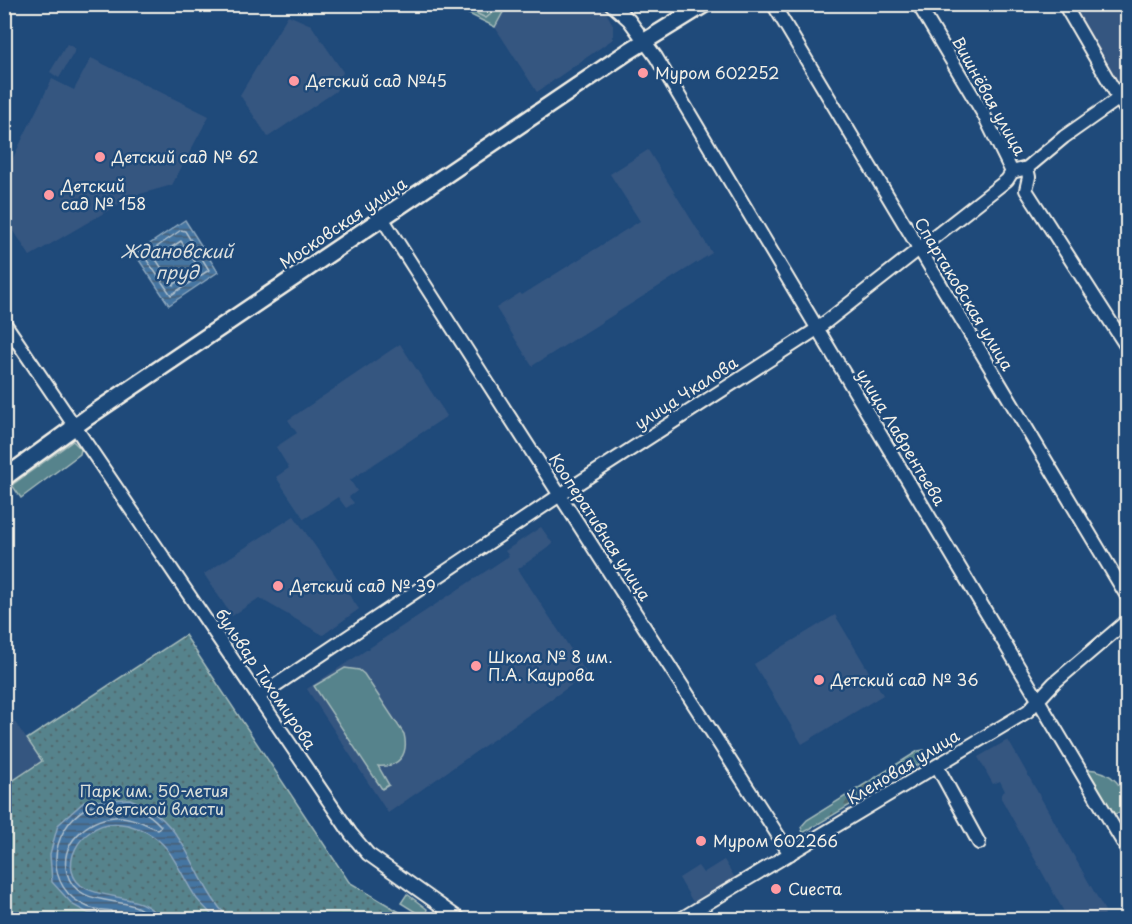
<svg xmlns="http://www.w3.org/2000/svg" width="1132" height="924" font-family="'Playpen Sans',sans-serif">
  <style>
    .built { fill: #365680 }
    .grass { fill: #56838c; stroke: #a5baba; stroke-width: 1.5 }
    .forest { fill: url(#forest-firs); stroke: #a5baba; stroke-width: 1.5 }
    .park { fill: url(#park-dots); stroke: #a5baba; stroke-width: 1.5 }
    .water { fill: url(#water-rules); stroke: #8ba6bd; stroke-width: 1.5 }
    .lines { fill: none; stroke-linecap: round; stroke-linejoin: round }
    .shore { stroke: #aebfcc; stroke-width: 1.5 }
    .minor-casing { stroke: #f4f1e8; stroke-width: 16 }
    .major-casing { stroke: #f4f1e8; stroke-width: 20 }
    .minor { stroke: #1f4a7a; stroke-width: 12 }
    .major { stroke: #1f4a7a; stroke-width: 15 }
    .poi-dot { fill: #ff9aa2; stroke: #1f4a7a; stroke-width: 2 }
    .labels { text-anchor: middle; stroke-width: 5; stroke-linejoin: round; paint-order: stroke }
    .poi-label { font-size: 16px; fill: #f4f1e8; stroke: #1f4a7a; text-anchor: start }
    .street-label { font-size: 16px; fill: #f4f1e8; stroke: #1f4a7a }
    .park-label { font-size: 16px; fill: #dce0da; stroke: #1f4a7a }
    .water-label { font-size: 18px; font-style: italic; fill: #dadedd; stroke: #1f4a7a }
  </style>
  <defs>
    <pattern id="forest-firs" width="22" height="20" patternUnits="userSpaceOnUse" patternTransform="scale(1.5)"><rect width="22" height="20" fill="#56838c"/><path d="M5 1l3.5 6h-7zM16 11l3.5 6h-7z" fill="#516b70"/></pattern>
    <pattern id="park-dots" width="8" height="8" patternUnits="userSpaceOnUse" patternTransform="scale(1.5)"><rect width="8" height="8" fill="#56838c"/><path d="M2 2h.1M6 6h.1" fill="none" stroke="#516b70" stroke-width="1.8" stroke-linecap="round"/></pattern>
    <pattern id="water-rules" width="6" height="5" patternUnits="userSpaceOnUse" patternTransform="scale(1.5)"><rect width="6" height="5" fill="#4574a1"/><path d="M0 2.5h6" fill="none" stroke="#475e74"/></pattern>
  </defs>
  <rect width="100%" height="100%" fill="#1f4a7a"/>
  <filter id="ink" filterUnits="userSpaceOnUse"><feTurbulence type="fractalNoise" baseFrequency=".0167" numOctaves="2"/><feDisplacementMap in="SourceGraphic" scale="12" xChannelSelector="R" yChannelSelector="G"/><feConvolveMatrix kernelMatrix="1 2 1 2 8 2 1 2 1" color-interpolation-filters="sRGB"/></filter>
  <g filter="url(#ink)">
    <g class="built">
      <polygon points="1075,4 1127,5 1127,105 1070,8"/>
      <polygon points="507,5 598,5 603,7 613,25 613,39 537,92 495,27"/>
      <polygon points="288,15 311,25 343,72 336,91 268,137 240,95"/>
      <polygon points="67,44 76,49 59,78 50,72"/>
      <polygon points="91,58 209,116 172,185 133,196 30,256 5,217 5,174 52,79 74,90"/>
      <polygon points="648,150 712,253 532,366 496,308 520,293 522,295 640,221 610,174"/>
      <polygon points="400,344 447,416 350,480 357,491 349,497 354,503 346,508 338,497 304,519 276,477 289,468 276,447 297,433 288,420"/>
      <polygon points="294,516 359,609 323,635 259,598 232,616 204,574"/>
      <polygon points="541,527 553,544 518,569 587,674 388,813 307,689 509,556 505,551"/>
      <polygon points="835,615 883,695 802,744 754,664"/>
      <polygon points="4,707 42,761 5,786 4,786"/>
      <polygon points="1008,740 1105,911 1104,919 1068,919 1001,798 1001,794 1005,791 1000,781 993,784 978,757"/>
      <polygon points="724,860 735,878 693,902 679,878 698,866 703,873"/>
    </g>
    <g class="grass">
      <polygon points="451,5 507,5 495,27"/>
      <polygon points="73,441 81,449 80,454 21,498 12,485"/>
      <path d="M345 668 359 670 364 674 404 734C409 754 399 768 378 766L389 785 382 789 314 686Z"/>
      <path d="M1086 769C1112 770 1127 787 1127 812L1113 814Z"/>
      <polygon points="407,894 427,909 425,918 401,903"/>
    </g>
    <g class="forest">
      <polygon points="459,5 502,5 486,18"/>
      <polygon points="924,750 928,757 921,763 803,833 801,827 807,820 918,751"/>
    </g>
    <polygon class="park" points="185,635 349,882 413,920 5,920 5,786 42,761 27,739"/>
    <g class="water">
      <polygon points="185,220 218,272 169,305 135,254"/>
      <path d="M130 799C191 823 189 877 229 919H215C210 912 203 906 197 899 174 866 173 837 128 825 115 822 101 823 90 832 78 840 69 856 72 871 79 906 144 887 159 919H120L88 913 73 905 52 882 50 854 58 825 85 801Z"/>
    </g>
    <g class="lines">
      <g class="shore">
        <polygon points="181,230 185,231 209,270 171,295 144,256"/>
        <polygon points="181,241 199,268 173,285 155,258"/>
        <path d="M115 920 111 911C104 910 95 910 88 907 43 889 48 831 86 808 92 804 105 806 113 805 134 804 147 811 161 826L158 830C146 824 128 815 114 817 87 820 59 843 67 873 75 904 112 898 134 906 141 908 147 914 152 920"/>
      </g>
      <defs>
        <g id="minor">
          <polyline points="611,4 629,20 656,57 1128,851"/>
          <polyline points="773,4 1128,598"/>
          <polyline points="918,4 984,115 1012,172"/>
          <polyline points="1064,4 1128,114"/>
          <polyline points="1027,168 1029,177 1026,190 1128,349"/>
          <polyline points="382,218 790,854"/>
          <polyline points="4,322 351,834 368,854 461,920"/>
          <polyline points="258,697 560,495 817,329 1007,180 1012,172 1027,168 1064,137 1118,99"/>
          <polyline points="937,766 979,843"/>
          <polyline points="679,920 1028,711 1054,683 1128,620"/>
        </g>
        <polyline id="major" points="4,478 88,417 629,51 705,4"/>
      </defs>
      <use href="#minor" class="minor-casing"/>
      <use href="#major" class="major-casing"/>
      <use href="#minor" class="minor"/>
      <use href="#major" class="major"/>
    </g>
  </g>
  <g class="poi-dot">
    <circle cx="643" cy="73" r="6"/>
    <circle cx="294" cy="81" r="6"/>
    <circle cx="100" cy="157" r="6"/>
    <circle cx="49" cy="195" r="6"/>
    <circle cx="278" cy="586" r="6"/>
    <circle cx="476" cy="666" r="6"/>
    <circle cx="819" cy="680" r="6"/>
    <circle cx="701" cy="841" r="6"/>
    <circle cx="776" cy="889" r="6"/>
  </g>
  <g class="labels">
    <g class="poi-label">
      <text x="655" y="79">Муром 602252</text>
      <text x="306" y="87">Детский сад №45</text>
      <text x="112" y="163">Детский сад № 62</text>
      <text x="61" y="192">Детский<tspan x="61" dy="18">сад № 158</tspan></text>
      <text x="290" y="592">Детский сад № 39</text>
      <text x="488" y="663">Школа № 8 им.<tspan x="488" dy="18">П.А. Каурова</tspan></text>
      <text x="831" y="686">Детский сад № 36</text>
      <text x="713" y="847">Муром 602266</text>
      <text x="788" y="895">Сиеста</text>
    </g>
    <g class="street-label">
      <text transform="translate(989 96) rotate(61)" y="6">Вишнёвая улица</text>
      <text transform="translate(343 223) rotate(-34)" y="6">Московская улица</text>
      <text transform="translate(964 294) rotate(59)" y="6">Спартаковская улица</text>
      <text transform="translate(686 393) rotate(-33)" y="6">улица Чкалова</text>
      <text transform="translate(901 437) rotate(59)" y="6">улица Лаврентьева</text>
      <text transform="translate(600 527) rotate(57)" y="6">Кооперативная улица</text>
      <text transform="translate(266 679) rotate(56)" y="6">бульвар Тихомирова</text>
      <text transform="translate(903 767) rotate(-31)" y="6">Кленовая улица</text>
    </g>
    <g class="park-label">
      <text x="154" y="797">Парк им. 50-летия<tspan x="154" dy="18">Советской власти</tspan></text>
    </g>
    <g class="water-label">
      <text x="177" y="258">Ждановский<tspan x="177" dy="21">пруд</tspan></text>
    </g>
  </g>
  <rect width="1132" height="924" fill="none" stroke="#1f4a7a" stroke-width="24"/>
  <rect x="12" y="12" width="1108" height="900" fill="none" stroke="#f4f1e8" stroke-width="2" filter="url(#ink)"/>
</svg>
